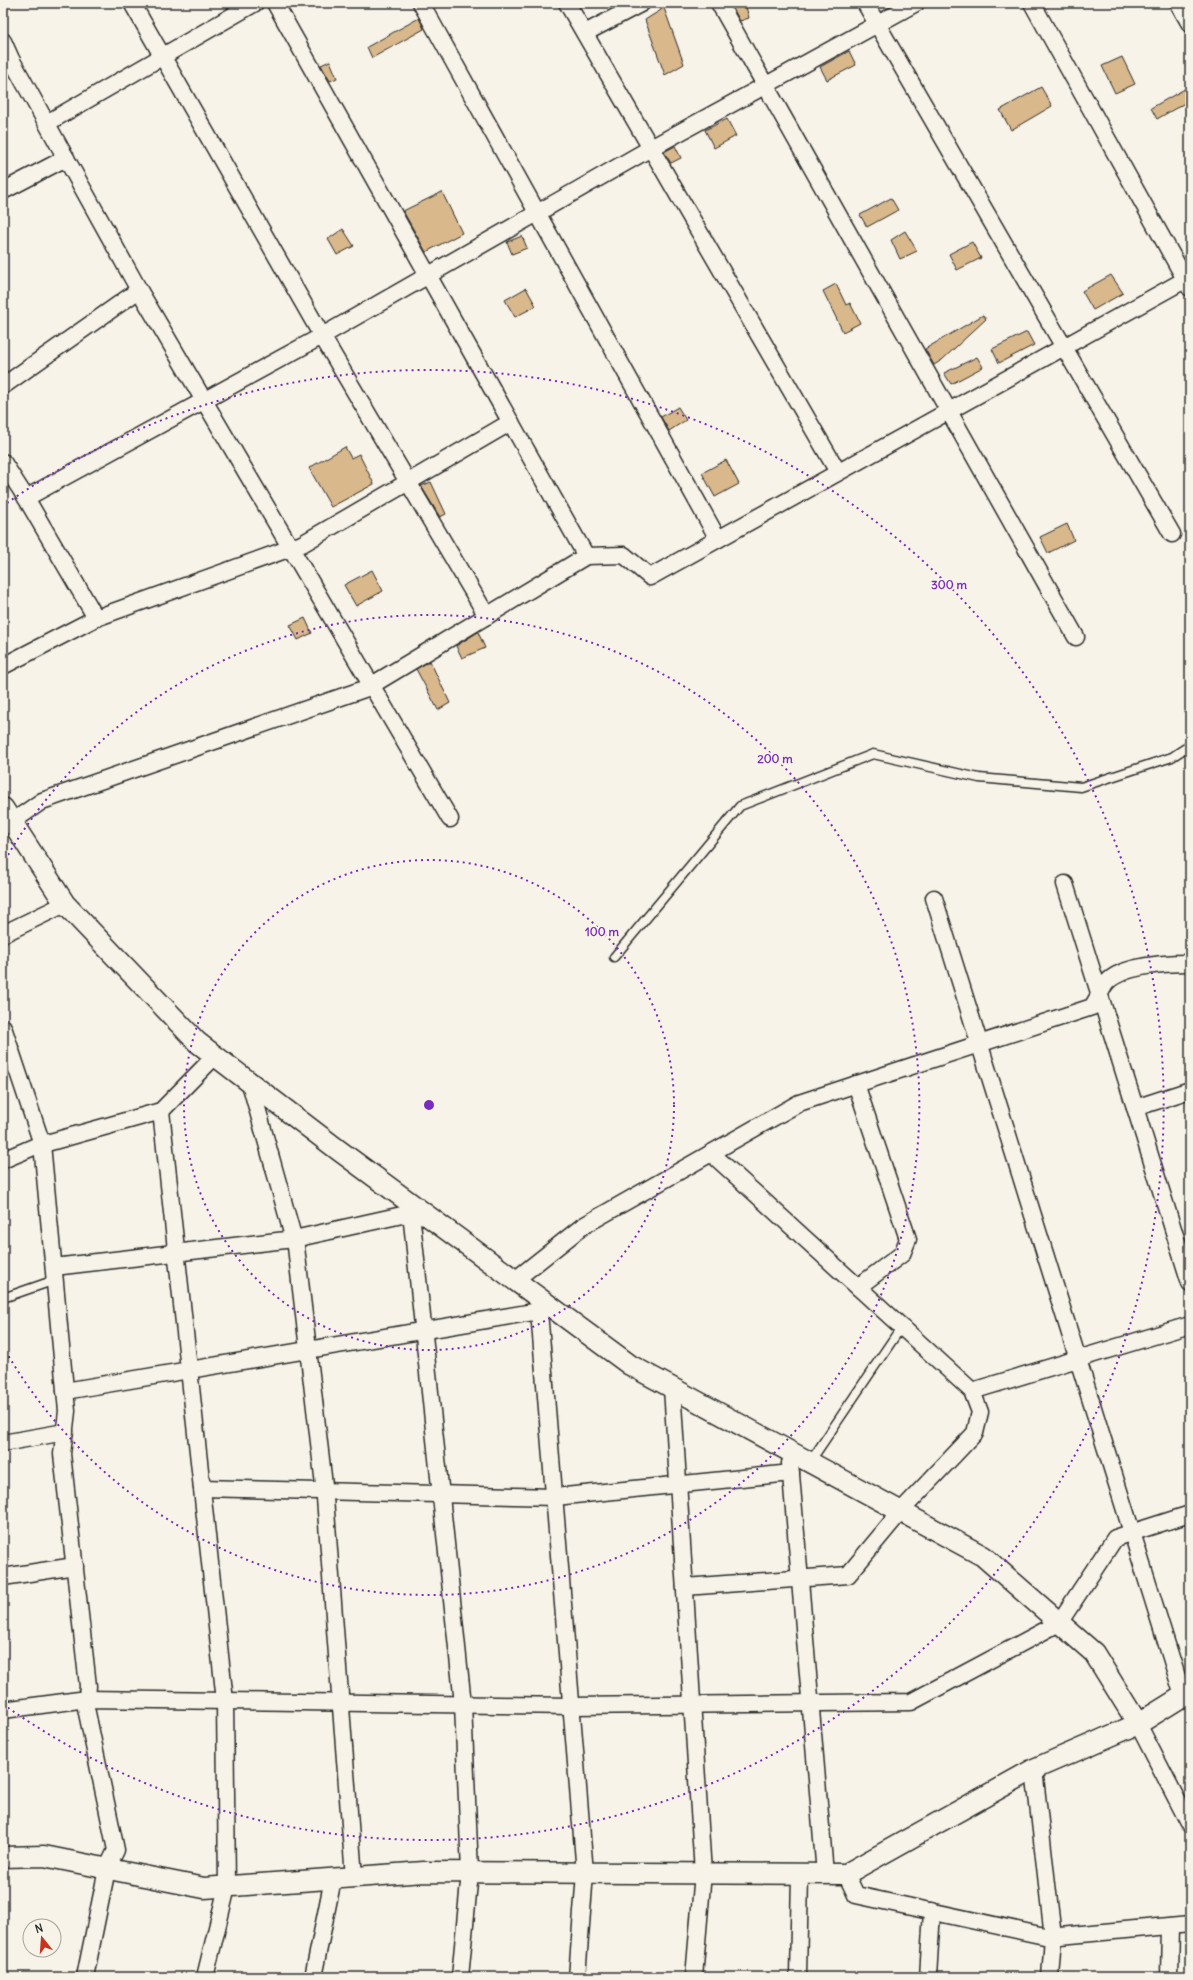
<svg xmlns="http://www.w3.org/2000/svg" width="1193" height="1980" font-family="Delius,sans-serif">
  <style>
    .building { fill: #d9b88b; stroke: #2b2b2b }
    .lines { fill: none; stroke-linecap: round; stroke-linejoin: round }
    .service-casing { stroke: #2b2b2b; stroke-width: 11 }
    .minor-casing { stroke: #2b2b2b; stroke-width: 19 }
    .tertiary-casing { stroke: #2b2b2b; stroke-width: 23 }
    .service { stroke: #f7f3e8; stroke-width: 8 }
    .minor { stroke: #f7f3e8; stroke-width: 16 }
    .tertiary { stroke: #f7f3e8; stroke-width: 20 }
    .ring { fill: none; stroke: #7b2cbf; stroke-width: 2; stroke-dasharray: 2 4 }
    .centre { fill: #7b2cbf; stroke: #f7f3e8; stroke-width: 2 }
    .ring-label { font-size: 12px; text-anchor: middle; font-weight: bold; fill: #7b2cbf; stroke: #f7f3e8; stroke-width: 4; stroke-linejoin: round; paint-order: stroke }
  </style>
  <rect width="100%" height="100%" fill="#f7f3e8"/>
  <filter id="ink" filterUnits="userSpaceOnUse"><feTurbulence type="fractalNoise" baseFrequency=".025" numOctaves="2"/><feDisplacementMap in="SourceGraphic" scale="8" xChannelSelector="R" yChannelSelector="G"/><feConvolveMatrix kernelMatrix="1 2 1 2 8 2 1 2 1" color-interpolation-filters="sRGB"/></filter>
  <g filter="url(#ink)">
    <g class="building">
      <polygon points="730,3 745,3 749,18 740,21"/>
      <polygon points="664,8 684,64 665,75 645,20"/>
      <polygon points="419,18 424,29 372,58 367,47"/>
      <polygon points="849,51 856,65 827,80 820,67"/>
      <polygon points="1122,57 1135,84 1115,93 1102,66"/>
      <polygon points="330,61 337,78 330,81 321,65"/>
      <polygon points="1190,86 1190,100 1157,119 1151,108"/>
      <polygon points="1041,87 1052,106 1011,130 1000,110"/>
      <polygon points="727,119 736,136 714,148 705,130"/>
      <polygon points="675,146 681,158 671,163 664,152"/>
      <polygon points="442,192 462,233 426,252 403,211"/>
      <polygon points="891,198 898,210 867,227 860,215"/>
      <polygon points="343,229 354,246 337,255 328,239"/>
      <polygon points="905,231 917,251 900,259 891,240"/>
      <polygon points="522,236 527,248 512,254 507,242"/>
      <polygon points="972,242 981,258 957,270 949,254"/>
      <polygon points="1111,275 1123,293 1093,310 1082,291"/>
      <polygon points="836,284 846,305 850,303 860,323 843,332 823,291"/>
      <polygon points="526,288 536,306 515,317 505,300"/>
      <polygon points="983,315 986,319 942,360 934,365 925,349"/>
      <polygon points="1027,332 1034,345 999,363 992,349"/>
      <polygon points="977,357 983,367 951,384 944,373"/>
      <polygon points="678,407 686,420 669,431 661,417"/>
      <polygon points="345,447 351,458 359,454 374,484 331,507 309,468"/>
      <polygon points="726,460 739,484 715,497 702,473"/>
      <polygon points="431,482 446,514 440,517 421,486"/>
      <polygon points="1067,524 1074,540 1048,553 1040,537"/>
      <polygon points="372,570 383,591 356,606 344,585"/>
      <polygon points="305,618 312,633 298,640 290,625"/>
      <polygon points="478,632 485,648 462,658 456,646"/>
      <polygon points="430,661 450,703 438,710 416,669"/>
    </g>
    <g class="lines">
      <defs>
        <g id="service">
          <polyline points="614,957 740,806 873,754 979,778 1081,787 1172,757 1190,745"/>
          <polyline points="3,1298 55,1280"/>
          <polyline points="810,1462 902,1326"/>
        </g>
        <g id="minor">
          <polyline points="132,3 322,336 487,616"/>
          <polyline points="275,3 586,556"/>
          <polyline points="421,3 718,539"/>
          <polyline points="567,3 838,472"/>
          <polyline points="719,3 1076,637"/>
          <polyline points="865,3 1172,534"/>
          <polyline points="1032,3 1190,288"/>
          <polyline points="1178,3 1190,24"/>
          <polyline points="585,33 642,3"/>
          <polyline points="3,41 11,59 139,290 450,819"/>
          <polyline points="47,123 255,3"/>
          <polyline points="3,191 66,158"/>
          <polyline points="3,386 139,290"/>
          <polyline points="3,462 26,498"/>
          <polyline points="96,618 302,544 511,422"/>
          <polyline points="3,666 96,618 26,498 322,336 651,148 916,3"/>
          <polyline points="12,822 42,801 367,688 586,556 624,555 650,577 1190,277"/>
          <polyline points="1065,884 1190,1283"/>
          <polyline points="934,898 1183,1696"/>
          <polyline points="3,934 65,904"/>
          <polyline points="3,1027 42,1144 67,1411 62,1454 88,1686 86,1708 116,1850 107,1869 85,1977"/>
          <polyline points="250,1083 296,1247 324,1485 354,1877"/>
          <polyline points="856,1084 908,1239 902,1254 858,1287"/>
          <polyline points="1135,1108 1190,1090"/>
          <polyline points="161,1111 225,1701 227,1887 205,1977"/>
          <polyline points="3,1160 36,1146 161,1111 215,1056"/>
          <polyline points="410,1203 463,1704 470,1872 460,1977"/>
          <polyline points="54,1267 294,1239 411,1213"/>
          <path d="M515 1280 583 1226 799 1103 1092 1007C1097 1000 1101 990 1106 983 1122 965 1167 963 1190 963"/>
          <polyline points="540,1299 539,1311 585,1873 577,1977"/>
          <polyline points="672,1388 703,1873 694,1977"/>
          <polyline points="65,1391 539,1311"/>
          <polyline points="972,1391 1190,1325"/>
          <polyline points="3,1443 65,1432"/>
          <polyline points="790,1463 825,1874"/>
          <polyline points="202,1488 555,1497 791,1473"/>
          <polyline points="3,1577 75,1566"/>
          <polyline points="685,1587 848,1575 901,1511 975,1433 980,1412 972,1391 711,1153"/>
          <polyline points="3,1710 87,1699 572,1706 911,1702 1059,1623 1115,1538 1190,1514"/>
          <polyline points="1138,1724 1190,1825"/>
          <polyline points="1034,1769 1053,1937 1050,1977"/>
          <polyline points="846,1874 856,1895 1049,1937 1190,1924"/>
          <polyline points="313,1977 333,1879"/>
          <polyline points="798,1977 800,1874"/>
          <polyline points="928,1977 932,1911"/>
          <polyline points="1169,1977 1170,1926"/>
        </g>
        <g id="tertiary">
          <polyline points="3,808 65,904 197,1042 337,1149 630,1365 983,1556 1094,1653 1138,1724"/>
          <polyline points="3,1857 44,1856 204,1888 424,1872 846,1874 1034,1769 1138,1724 1183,1696 1190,1694"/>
        </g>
      </defs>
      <use href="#service" class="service-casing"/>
      <use href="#minor" class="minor-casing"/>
      <use href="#tertiary" class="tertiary-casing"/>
      <use href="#service" class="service"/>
      <use href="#minor" class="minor"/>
      <use href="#tertiary" class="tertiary"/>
    </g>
  </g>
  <g class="ring">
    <circle cx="429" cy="1105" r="245"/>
    <path d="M5 860A490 490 0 1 1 5 1350"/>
    <path d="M7 503A735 735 0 1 1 7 1707"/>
  </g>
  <circle cx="429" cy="1105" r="6" class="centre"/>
  <g class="ring-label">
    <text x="949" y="589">300 m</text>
    <text x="775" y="763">200 m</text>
    <text x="602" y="936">100 m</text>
  </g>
  <rect width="1193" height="1980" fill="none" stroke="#f7f3e8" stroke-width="16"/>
  <rect x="8" y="8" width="1177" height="1964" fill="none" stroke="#2b2b2b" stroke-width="1.5" filter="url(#ink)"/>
  <g transform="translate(42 1938) rotate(343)"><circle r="19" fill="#f7f3e8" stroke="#a5a39c"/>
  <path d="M0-3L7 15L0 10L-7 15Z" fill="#c8321e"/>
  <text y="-6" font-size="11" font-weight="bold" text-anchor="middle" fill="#2b2b2b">N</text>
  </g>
</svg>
